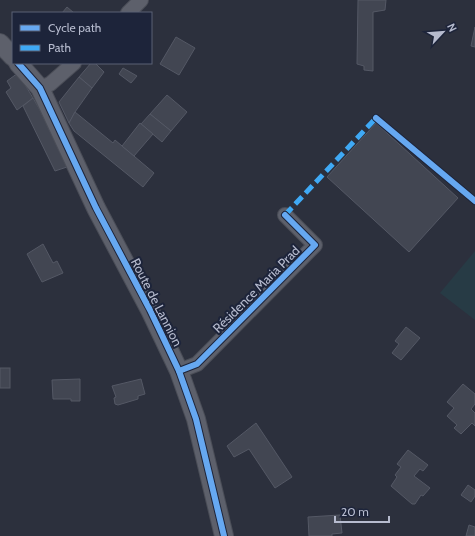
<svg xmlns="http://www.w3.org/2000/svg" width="475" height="536" font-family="Cabin,sans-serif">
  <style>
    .green { fill: #273b45 }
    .building { fill: #424652; stroke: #545865 }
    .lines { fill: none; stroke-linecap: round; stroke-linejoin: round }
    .minor-casing { stroke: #4a4d57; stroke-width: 16 }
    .tertiary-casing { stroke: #4a4d57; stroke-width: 20 }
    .minor { stroke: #5d606b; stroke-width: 14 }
    .tertiary { stroke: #5d606b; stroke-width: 18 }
    .quiet { stroke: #3fa9f5; stroke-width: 5; stroke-dasharray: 10 5; stroke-linecap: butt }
    .cycleway-casing { stroke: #1d243a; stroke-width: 8 }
    .cycleway { stroke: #66a8f1; stroke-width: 6 }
    .labels { text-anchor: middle; stroke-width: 4; stroke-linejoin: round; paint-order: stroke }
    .street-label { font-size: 13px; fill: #b6bbce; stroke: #1d243a }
  </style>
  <rect width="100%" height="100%" fill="#2c303d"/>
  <polygon class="green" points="475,251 475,320 440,293"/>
  <g class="building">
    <polygon points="358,0 386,0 385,10 373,12 373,71 364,70 364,66 357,64"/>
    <polygon points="67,7 74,13 62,13"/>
    <polygon points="475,27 475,47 471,46"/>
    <polygon points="176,37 195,48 179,75 160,64"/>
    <polygon points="91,63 95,63 104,72 92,88 79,77"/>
    <polygon points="123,68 137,76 131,83 119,74"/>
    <polygon points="18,73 33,98 17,110 6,92 11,88 7,81"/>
    <polygon points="79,77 92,88 75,112 69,123 59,102"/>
    <polygon points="167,95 187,112 171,131 150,114"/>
    <polygon points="33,98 40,110 67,167 55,171 23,106"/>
    <polygon points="75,112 113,143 115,140 154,173 143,187 74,131 69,123"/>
    <polygon points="150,114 171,131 162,142 141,124"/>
    <polygon points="140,123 153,134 134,156 122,146"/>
    <polygon points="376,123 458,198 409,252 327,177"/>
    <polygon points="43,244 53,263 57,261 63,273 42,282 27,254"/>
    <polygon points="406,327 420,338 401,360 392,353 399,344 395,341"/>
    <rect x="0" y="368" width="10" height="20"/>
    <polygon points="80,379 80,401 71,401 71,399 53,399 52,380"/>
    <polygon points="141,379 145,394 138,396 138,399 118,405 115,404 114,398 116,397 112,386"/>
    <polygon points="463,384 475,394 475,404 471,409 475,413 475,426 472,423 461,434 454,428 457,425 447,416 454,408 447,402"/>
    <polygon points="256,423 292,477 275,488 249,449 234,457 227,446"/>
    <polygon points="408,450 428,465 423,471 420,469 414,476 430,488 423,496 421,495 415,504 412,504 391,486 397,477 395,475 401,467 397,464"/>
    <polygon points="468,485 475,490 475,496 471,502 461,495"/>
    <polygon points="340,515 342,533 332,534 332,536 309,536 308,517"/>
    <polygon points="469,525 475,527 475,536 466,536"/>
  </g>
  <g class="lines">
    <defs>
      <g id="minor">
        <polyline points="128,13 141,0"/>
        <polyline points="40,88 50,84 74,63"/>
        <polyline points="179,371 197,364 315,245 285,215"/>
      </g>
      <g id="tertiary">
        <polyline points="0,43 13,57"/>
        <polyline points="18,63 40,88 96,208 150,310 179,371 196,419 224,536"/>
      </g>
    </defs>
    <use href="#minor" class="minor-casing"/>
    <use href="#tertiary" class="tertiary-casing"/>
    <use href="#minor" class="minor"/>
    <use href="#tertiary" class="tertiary"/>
    <polyline class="quiet" points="285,215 376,118 378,120"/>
    <defs>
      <g id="cycleway">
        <polyline points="18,63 40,88 96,208 150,310 179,371 196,419 224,536"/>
        <polyline points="376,118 475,201"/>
        <polyline points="179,371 197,364 315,245 285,215"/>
      </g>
    </defs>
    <use href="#cycleway" class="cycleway-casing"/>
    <use href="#cycleway" class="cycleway"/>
  </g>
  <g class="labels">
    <g class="street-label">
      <text transform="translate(256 289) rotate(-45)" y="5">Résidence Maria Prad</text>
      <text transform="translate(157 302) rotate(63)" y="5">Route de Lannion</text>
    </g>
  </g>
  <rect x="12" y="12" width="140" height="52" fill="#1d243a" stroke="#5a6075"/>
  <rect x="20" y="25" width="20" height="6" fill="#66a8f1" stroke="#5a6075"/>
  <text x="48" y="32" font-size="12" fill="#b6bbce">Cycle path</text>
  <rect x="20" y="45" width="20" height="6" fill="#3fa9f5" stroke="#5a6075"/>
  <text x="48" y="52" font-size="12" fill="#b6bbce">Path</text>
  <g transform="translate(443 32) rotate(64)" stroke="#1d243a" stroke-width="3" paint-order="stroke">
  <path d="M0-3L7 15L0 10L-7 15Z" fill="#b6bbce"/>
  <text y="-6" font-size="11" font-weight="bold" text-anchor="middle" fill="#b6bbce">N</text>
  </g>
  <path d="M335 516v6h54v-6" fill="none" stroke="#b6bbce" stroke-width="2"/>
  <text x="341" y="516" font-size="12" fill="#b6bbce" stroke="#1d243a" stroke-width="3" paint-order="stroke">20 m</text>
</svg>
